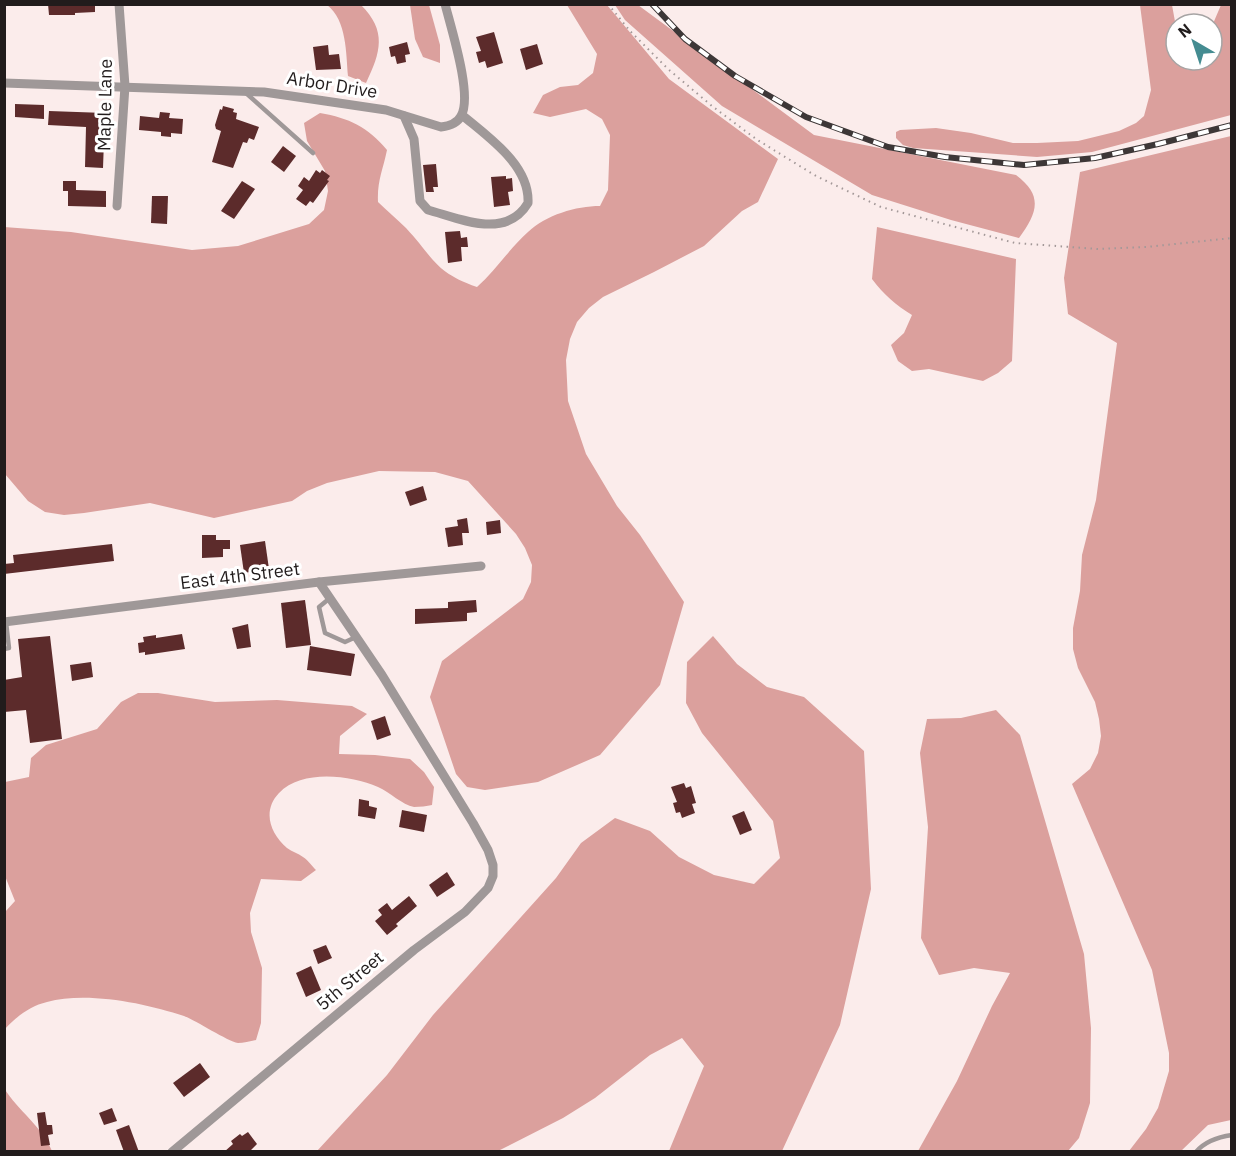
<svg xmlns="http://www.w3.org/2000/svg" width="1236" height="1156" font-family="'IBM Plex Sans',sans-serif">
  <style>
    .forest { fill: #dba09d }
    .building { fill: #5c2b2b }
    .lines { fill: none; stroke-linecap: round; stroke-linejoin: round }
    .path { stroke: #a39898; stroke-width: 2; stroke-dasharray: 1.5 4.5; stroke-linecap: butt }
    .service { stroke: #9f9898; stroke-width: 4.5 }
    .minor { stroke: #9f9898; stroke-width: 9 }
    .rail-casing { stroke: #3d3737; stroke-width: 6 }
    .rail { stroke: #fff; stroke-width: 4; stroke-dasharray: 11; stroke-linecap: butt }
    .labels { text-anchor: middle; stroke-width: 6; stroke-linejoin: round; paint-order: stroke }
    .street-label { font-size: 18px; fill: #211c1c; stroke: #fff }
  </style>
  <rect width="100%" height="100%" fill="#fbeceb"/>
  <g class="forest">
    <path d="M327 5H361C387 31 381 52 366 83L348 76C346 54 347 20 327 5Z"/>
    <polygon points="410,5 429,5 440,45 440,63 423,57 415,39"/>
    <path d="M567 5H607L669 79 778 159 758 202 742 211 704 246 654 272 603 297 589 308 577 322 570 339 566 360 568 401 586 454 617 506 640 535 684 602 660 685 600 755 538 782 485 790 467 787 456 774 430 697 442 661 523 599 531 582 532 565 525 548 516 534 468 481 435 472 379 471 327 483 307 491 292 501 214 518 150 503 84 513 64 515 45 512 28 501 5 474 4 227 71 232 192 250 238 246 309 224 324 210 328 191 325 171 307 141 304 123 320 113C349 118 368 127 387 150 383 170 377 181 378 202 387 211 397 219 406 228 434 258 434 272 477 287 496 270 509 249 528 232 546 215 576 206 600 206L608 190 610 135 602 119 586 109 550 117 533 113 543 95 560 87 578 85 593 73 597 54Z"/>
    <path d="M615 5H638L814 135 1016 175C1044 196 1037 213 1019 238L951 220 872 195 722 106 625 20Z"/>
    <polygon points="1140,5 1172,5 1176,27 1176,60 1212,60 1212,26 1221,5 1231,5 1231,115 1092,152 1037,157 913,148 903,145 896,138 896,132 900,130 936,128 971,133 1013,143 1037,143 1078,141 1119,131 1136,123 1144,116 1151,90"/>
    <polygon points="1231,136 1231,1120 1208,1125 1181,1151 1129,1151 1146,1129 1158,1108 1169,1071 1169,1053 1152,970 1072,784 1090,769 1098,753 1101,736 1099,719 1095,702 1078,668 1073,649 1073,628 1080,591 1082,555 1096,500 1117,343 1068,314 1064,278 1080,172"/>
    <path d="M877 227 1016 259 1012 361 998 373 983 381 929 369 912 371 898 361 891 345 904 333 912 315C896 305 884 295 872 279Z"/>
    <polygon points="713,636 737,664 767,687 804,697 864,751 871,889 840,1025 782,1151 669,1151 704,1066 682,1038 650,1055 595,1098 563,1118 498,1151 317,1151 387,1075 433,1015 556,878 581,843 615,818 650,831 679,857 714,875 754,884 780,858 773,821 702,733 686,703 687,662"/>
    <path d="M138 693H158L215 702 277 700 352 706 367 714 340 736 339 754 375 755 410 759 424 772 434 787 432 805C427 806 420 807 414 807 402 805 390 792 378 787 350 775 302 769 279 793 262 811 270 833 287 848 292 852 298 853 303 857 308 860 312 866 316 870L301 881 261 879 250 913 251 932 262 968 261 1023 256 1040C250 1041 243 1043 238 1043 227 1041 197 1021 184 1016 145 1003 86 991 47 1002 30 1006 16 1017 5 1029V912L15 901 5 876V782L29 777 31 758 46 745 97 729 121 702Z"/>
    <polygon points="996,710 1020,735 1084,954 1091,1028 1090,1103 1079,1138 1068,1151 918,1151 957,1081 992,1006 1010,973 974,968 939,975 921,938 928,827 920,753 927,719 961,718"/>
    <path d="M4 1088C18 1111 42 1126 52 1151H5Z"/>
  </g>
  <g class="building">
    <polygon points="48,4 95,4 95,12 75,13 75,15 49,15"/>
    <polygon points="494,32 503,63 487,68 485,61 479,63 476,52 481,51 476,37"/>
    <polygon points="407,42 410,54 405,55 406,62 397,64 395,56 391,57 389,47"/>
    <polygon points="537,44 543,64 526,70 520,49"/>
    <polygon points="328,45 329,55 339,54 341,69 316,70 313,47"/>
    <polygon points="15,104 44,105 44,119 15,117"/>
    <polygon points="223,106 234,109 233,112 237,113 236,119 259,127 254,140 249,138 247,143 243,142 233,168 212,162 221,131 216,129 215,125 220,109 222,110"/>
    <polygon points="49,111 105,113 103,168 85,167 86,127 48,125"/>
    <polygon points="160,112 170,113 169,118 183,119 182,134 171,133 171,137 161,136 161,132 139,130 140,116 159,118"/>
    <polygon points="283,146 296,156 284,172 271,162"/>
    <polygon points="436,164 438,187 433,187 434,192 426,192 423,165"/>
    <polygon points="316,170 320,173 322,170 330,176 327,180 329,181 313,203 310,201 306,206 296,199 303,190 298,186 304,177 309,181"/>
    <polygon points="506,176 506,179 512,178 513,191 508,192 510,205 494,207 491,177"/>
    <polygon points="63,181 76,181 76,190 106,191 106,207 68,206 68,191 63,191"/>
    <polygon points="242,181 255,189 234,219 221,211"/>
    <polygon points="152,196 168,196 167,224 151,223"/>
    <polygon points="460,231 461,238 467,237 468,247 461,247 462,261 448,263 445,232"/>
    <polygon points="423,486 427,500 410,506 405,492"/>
    <polygon points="467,518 469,533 462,533 463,545 448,547 445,528 458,526 457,520"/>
    <polygon points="500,520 501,533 487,535 486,522"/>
    <polygon points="202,535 216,535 216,540 230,540 230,549 223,549 223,557 202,558"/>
    <polygon points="265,541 269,569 244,573 240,545"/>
    <polygon points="112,544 114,561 4,574 4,564 14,563 13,555"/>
    <polygon points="305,600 311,645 286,648 281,603"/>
    <polygon points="476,600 477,612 467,613 467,621 415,624 415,609 448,608 448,602"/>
    <polygon points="248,624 251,647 237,649 232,628"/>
    <polygon points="182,634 185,649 145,655 145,652 139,653 138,643 144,642 143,637 156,635 156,638"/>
    <polygon points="50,636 62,739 30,743 26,710 4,712 4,680 22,677 18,639"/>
    <polygon points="310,646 355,654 351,676 307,670"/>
    <polygon points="91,662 93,677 72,681 70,665"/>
    <polygon points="385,716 391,735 377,740 371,721"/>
    <polygon points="684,783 686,788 691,786 696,803 692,804 695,813 682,818 680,812 676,813 673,803 677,802 671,787"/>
    <polygon points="359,799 369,801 369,806 377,808 375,819 358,816"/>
    <polygon points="402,810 427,815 424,832 399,827"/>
    <polygon points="744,811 752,830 740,835 732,816"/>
    <polygon points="447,872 455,885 437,897 429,885"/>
    <polygon points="409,896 417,906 396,924 398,926 387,935 375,921 382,915 378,910 387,903 392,910"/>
    <polygon points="326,945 332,958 318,964 313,950"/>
    <polygon points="311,966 321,990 306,997 296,973"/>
    <polygon points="200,1063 210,1077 184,1097 173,1083"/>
    <polygon points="112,1108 117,1121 104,1125 99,1113"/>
    <polygon points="45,1112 47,1125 52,1125 53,1134 48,1135 50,1145 41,1146 37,1113"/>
    <polygon points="129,1125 139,1152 124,1152 116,1130"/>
    <polygon points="248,1132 257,1144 249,1152 224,1152 233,1144 231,1141 240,1134 242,1136"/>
  </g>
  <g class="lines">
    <polyline class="path" points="608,4 630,31 668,69 712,106 756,139 816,176 881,207 1015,243 1098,249 1146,247 1232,238"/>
    <g class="service">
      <polyline points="246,93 313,153"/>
      <polyline points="330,598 319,607 325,633 345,642 356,637"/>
      <polyline points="4,649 9,648 6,622"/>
      <path d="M1196 1152C1205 1141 1218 1137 1232 1135"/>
    </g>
    <g class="minor">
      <path d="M4 83 264 92 386 110 441 127C449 126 457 124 461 116 473 96 451 28 445 4"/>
      <path d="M404 116 414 139 420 201 428 210C461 219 506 240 528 203 530 165 488 137 462 115"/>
      <polyline points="117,206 125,86 119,4"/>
      <polyline points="4,622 319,582 481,566"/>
      <polyline points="172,1152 414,950 465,912 488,888 493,876 493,865 488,850 473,823 382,675 319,582"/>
    </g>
    <defs>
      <polyline id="rail" points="652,4 685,39 735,76 806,117 888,147 945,157 1024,165 1095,158 1158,144 1232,125"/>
    </defs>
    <use href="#rail" class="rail-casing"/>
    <use href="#rail" class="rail"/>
  </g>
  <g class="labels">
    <g class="street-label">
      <text transform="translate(332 85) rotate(9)" y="6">Arbor Drive</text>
      <text transform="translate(105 105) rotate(-89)" y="6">Maple Lane</text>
      <text transform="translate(240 576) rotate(-7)" y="6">East 4th Street</text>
      <text transform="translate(350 981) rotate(-40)" y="6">5th Street</text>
    </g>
  </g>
  <rect width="1236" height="1156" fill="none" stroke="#211c1c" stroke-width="12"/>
  <g transform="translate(1194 42) rotate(321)"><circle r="28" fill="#ffffff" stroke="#a6a4a4" stroke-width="1.5"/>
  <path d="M0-4.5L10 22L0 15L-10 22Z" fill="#448c91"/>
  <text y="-9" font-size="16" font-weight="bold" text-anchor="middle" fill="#211c1c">N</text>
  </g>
</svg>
